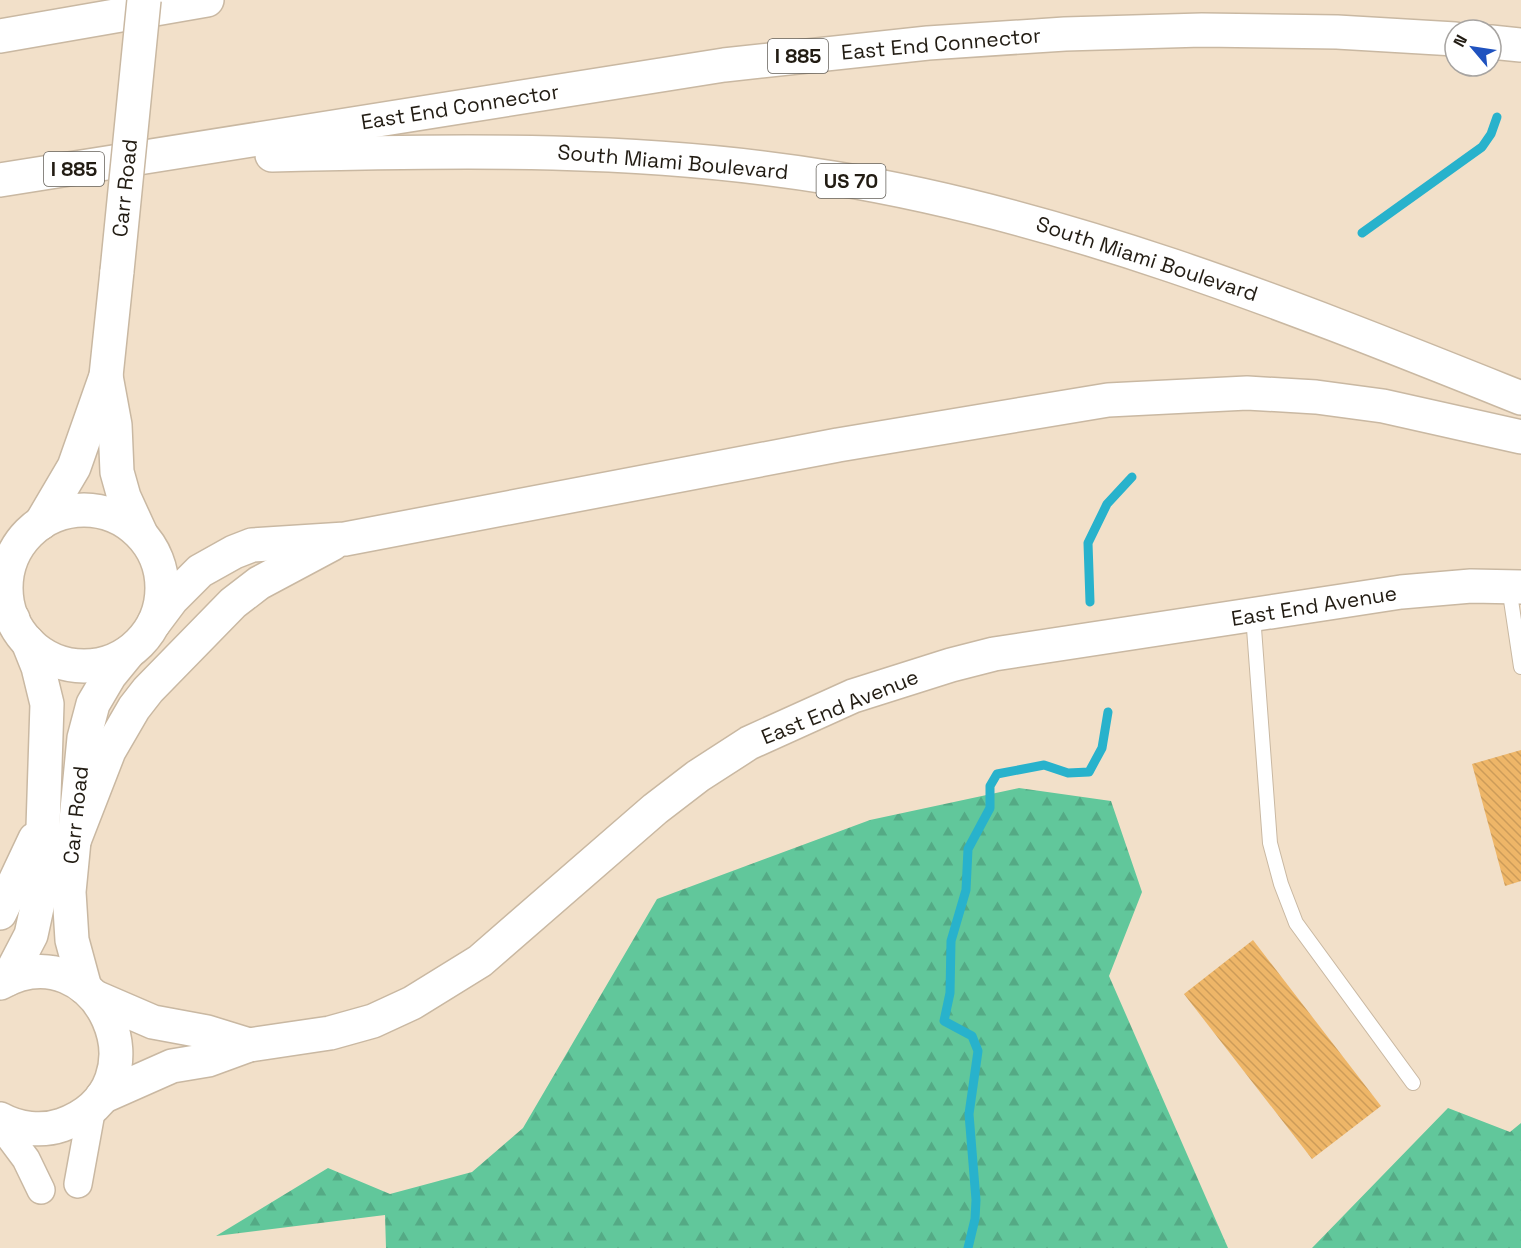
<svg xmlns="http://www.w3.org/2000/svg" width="1521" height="1248" font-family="'Space Grotesk',sans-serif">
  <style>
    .forest { fill: url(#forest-firs) }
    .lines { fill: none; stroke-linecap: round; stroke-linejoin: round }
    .stream { stroke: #28b2cc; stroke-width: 9 }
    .building { fill: url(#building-back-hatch) }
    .service-casing { stroke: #c9b8a2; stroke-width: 16 }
    .minor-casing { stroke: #c9b8a2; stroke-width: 30 }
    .tertiary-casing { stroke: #c9b8a2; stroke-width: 36 }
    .trunk-casing { stroke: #c9b8a2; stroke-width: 36 }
    .motorway-casing { stroke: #c9b8a2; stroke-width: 36 }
    .service { stroke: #fff; stroke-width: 14 }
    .minor { stroke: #fff; stroke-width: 27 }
    .tertiary { stroke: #fff; stroke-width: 33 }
    .trunk { stroke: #fff; stroke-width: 33 }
    .motorway { stroke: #fff; stroke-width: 33 }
    .tertiary-bridge-casing { stroke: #c9b8a2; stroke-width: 36; stroke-linecap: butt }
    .tertiary-bridge { stroke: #fff; stroke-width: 33 }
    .labels { text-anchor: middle; stroke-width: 6; stroke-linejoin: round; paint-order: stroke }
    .shield { fill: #fff; stroke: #64605a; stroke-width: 1.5 }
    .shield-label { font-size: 20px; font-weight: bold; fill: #221c13 }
    .street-label { font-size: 21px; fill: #221c13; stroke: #fff }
  </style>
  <defs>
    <pattern id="forest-firs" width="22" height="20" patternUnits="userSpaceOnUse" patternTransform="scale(1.5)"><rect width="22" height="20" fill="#61c79b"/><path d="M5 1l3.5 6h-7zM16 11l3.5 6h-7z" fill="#54aa85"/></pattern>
    <pattern id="building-back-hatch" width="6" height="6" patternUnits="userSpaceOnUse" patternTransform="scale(1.5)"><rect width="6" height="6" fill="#eeb668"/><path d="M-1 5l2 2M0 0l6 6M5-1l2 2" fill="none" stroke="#cc9c59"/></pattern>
  </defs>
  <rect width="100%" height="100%" fill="#f2e0c9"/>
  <g class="forest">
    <polygon points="1019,788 1111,801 1142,892 1109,976 1228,1248 386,1248 385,1215 216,1236 328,1168 390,1194 472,1172 523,1128 657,899 870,820"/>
    <polygon points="1448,1108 1510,1132 1521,1123 1521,1248 1312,1248"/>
  </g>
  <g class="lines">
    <g class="stream">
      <polyline points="1362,233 1482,147 1491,134 1497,117"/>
      <polyline points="1090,602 1088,543 1107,504 1132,477"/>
      <polyline points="968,1248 975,1219 976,1200 969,1114 978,1051 972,1036 944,1021 950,993 951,941 966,890 968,849 990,808 990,786 997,774 1044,765 1068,773 1089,772 1102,748 1108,712"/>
    </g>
  </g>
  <g class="building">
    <polygon points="1521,750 1521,881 1505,886 1472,764"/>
    <polygon points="1253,940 1381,1106 1312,1159 1184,994"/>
  </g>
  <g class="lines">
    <defs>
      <g id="service">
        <polyline points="1509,587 1521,667"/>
        <polyline points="1253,615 1270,843 1281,884 1296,923 1413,1083"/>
      </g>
      <g id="minor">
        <polyline points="0,1124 26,1159 41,1190"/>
        <polyline points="78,1184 92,1107"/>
      </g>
      <g id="tertiary">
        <polyline points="106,376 115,425 117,472 124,497 141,534"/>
        <circle cx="84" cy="588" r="78"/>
        <polyline points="41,523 74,467 106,376 117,271"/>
        <polyline points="0,913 35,839"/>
        <polyline points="8,979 31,935 41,889 47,704 38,667 28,642"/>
        <path d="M0 983C98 928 170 1087 62 1125 42 1132 18 1129 0 1119"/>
        <polyline points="85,988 72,940 69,892 84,738 93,704 110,675 128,653"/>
        <polyline points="95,997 153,1022 207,1032 249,1045"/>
        <polyline points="102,1097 172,1066 208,1060 249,1045 330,1033 373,1021 412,1003 480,961 655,809 698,776 749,743 853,696 951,665 994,654 1401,592 1471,586 1521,587"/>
      </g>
      <g id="trunk">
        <polyline points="154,623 172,599 200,571 234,552 252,545 345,539 838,445 1108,400 1247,393 1316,397 1383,406 1521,437"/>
        <polyline points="74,841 109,751 134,708 148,690 233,603 259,583 332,544"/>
      </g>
      <g id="motorway">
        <polyline points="0,36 207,0"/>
        <polyline points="1491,42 1521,45"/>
        <path d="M272 155C460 150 647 147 833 178 1072 217 1298 309 1521 398"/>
        <polyline points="0,180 724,65 928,43 1065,34 1202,30 1337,32 1455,39"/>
        <polyline points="0,610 13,619"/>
      </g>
    </defs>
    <use href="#service" class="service-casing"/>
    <use href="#minor" class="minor-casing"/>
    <use href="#tertiary" class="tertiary-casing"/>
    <use href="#trunk" class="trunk-casing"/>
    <use href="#motorway" class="motorway-casing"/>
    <use href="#service" class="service"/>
    <use href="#minor" class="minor"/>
    <use href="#tertiary" class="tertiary"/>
    <use href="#trunk" class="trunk"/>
    <use href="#motorway" class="motorway"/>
    <defs>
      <polyline id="tertiary-bridge" points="117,271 144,0"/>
    </defs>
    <use href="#tertiary-bridge" class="tertiary-bridge-casing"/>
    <use href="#tertiary-bridge" class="tertiary-bridge"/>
  </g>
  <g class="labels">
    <g class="shield">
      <rect x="768" y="39" width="60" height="34" rx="4.5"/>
      <rect x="44" y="152" width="60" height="34" rx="4.5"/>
      <rect x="816.5" y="164" width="69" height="34" rx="4.5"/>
    </g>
    <g class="shield-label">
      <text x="798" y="63">I 885</text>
      <text x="74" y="176">I 885</text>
      <text x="851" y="188">US 70</text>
    </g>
    <g class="street-label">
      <text transform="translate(941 44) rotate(-5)" y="7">East End Connector</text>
      <text transform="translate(460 107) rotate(-9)" y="7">East End Connector</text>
      <text transform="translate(673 162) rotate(5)" y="7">South Miami Boulevard</text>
      <text transform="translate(125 188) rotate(-84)" y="7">Carr Road</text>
      <text transform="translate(1147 259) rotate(18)" y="7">South Miami Boulevard</text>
      <text transform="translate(1314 606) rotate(-9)" y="7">East End Avenue</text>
      <text transform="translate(840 707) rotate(-22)" y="7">East End Avenue</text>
      <text transform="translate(76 815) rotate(-84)" y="7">Carr Road</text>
    </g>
  </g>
  <g transform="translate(1473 48) rotate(299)"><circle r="28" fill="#ffffff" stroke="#a7a4a1" stroke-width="1.5"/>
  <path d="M0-4.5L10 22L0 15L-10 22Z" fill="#1f52bf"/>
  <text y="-9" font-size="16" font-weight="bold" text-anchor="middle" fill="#221c13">N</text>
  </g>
</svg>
